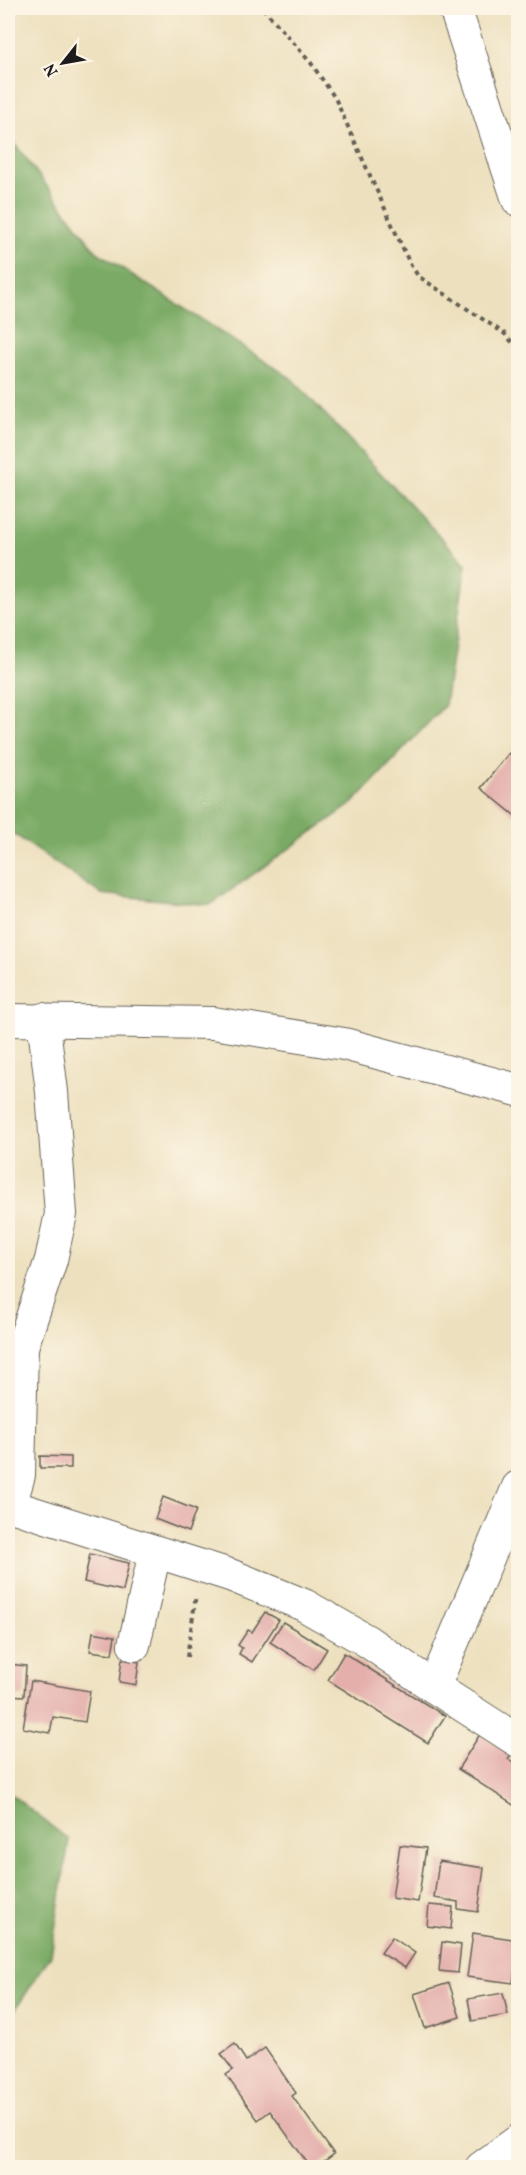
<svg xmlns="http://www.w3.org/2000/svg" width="526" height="2175" font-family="Vollkorn,serif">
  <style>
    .forest { fill: #7aaa65; stroke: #4b6340; stroke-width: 1.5 }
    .building { fill: #e4aeab }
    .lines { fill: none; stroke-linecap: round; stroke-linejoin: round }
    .minor-casing { stroke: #656155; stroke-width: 34 }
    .path { stroke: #656155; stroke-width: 4; stroke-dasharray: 4.5 4.5; stroke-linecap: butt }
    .minor { stroke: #fff; stroke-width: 32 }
  </style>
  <rect width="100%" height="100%" fill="#fcf5e5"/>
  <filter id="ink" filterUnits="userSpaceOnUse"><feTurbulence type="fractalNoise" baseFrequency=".0167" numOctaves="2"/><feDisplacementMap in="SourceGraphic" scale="12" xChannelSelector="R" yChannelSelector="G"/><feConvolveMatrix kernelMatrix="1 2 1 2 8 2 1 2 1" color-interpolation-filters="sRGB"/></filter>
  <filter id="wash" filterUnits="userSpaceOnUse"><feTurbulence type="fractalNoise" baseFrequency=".008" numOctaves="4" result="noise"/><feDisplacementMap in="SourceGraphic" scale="24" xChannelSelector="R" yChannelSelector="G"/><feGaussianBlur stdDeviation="1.35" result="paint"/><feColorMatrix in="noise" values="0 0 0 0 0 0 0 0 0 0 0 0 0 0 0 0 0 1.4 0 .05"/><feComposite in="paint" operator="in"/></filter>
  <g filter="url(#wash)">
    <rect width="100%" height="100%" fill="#ede0be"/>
    <g class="forest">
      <polygon points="8,135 97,252 291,378 466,564 445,705 353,803 210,905 101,894 11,832 8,817"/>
      <polygon points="8,1792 69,1840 51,1955 8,2021"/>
    </g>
    <g id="blocks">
      <g class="building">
        <polygon points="509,753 518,760 518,818 481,788"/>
        <polygon points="40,1456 71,1457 71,1468 40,1468"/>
        <polygon points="163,1497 196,1510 188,1532 155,1519"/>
        <polygon points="90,1554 129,1563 123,1591 84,1582"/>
        <polygon points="265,1612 279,1620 252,1662 239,1654 242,1648 238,1645 248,1630 252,1632"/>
        <polygon points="283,1622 327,1649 314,1670 270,1642"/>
        <polygon points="93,1632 115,1636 112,1654 90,1651"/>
        <polygon points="344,1653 445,1716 428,1743 328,1680"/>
        <polygon points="122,1659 139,1662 136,1685 119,1682"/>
        <polygon points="8,1664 26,1666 24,1696 8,1695"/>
        <polygon points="31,1681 90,1691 85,1722 53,1717 50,1733 23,1728"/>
        <polygon points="480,1734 511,1754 508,1759 518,1765 518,1808 458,1769"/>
        <polygon points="400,1845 426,1848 418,1902 392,1898"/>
        <polygon points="439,1861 484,1868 478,1912 458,1909 458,1902 434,1898"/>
        <polygon points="429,1905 453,1907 451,1929 427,1926"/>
        <polygon points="473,1933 518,1940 518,1968 515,1967 513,1983 467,1977"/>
        <polygon points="392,1937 415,1953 405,1968 381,1953"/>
        <polygon points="442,1942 461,1945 458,1973 439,1971"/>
        <polygon points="449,1983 460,2017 425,2028 414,1994"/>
        <polygon points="503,1993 508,2015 472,2021 468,1999"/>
        <polygon points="235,2044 246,2061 265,2048 296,2093 292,2096 334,2154 315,2168 311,2168 270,2111 258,2120 226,2075 233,2070 221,2054"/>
      </g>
    </g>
  </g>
  <g filter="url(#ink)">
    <use href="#blocks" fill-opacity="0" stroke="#656155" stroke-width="1.5"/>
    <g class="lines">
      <defs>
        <g id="minor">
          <polyline points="455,8 518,200"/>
          <polyline points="8,1020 213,1023 344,1044 518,1090"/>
          <polyline points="8,1505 230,1575 304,1605 367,1641 434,1687 518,1741"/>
          <polyline points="10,1506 19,1475 22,1347 51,1260 61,1214 52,1092 43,1019"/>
          <polyline points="134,1645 155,1552"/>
          <polyline points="434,1687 518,1487"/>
          <polyline points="481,2168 518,2141"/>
        </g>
      </defs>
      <use href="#minor" class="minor-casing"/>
      <g class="path">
        <polyline points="263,8 311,63 335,98 409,262 418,276 505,334 518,349"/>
        <polyline points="187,1657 196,1595"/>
      </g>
      <use href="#minor" class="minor"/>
    </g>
  </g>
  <rect width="526" height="2175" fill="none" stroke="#fcf5e5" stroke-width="30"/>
  <g transform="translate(63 63) rotate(239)" stroke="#fcf5e5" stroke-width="4.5" paint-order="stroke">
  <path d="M0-4.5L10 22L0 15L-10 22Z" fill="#1c1c1c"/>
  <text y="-9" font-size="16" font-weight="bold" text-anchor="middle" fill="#1c1c1c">N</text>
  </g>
</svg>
